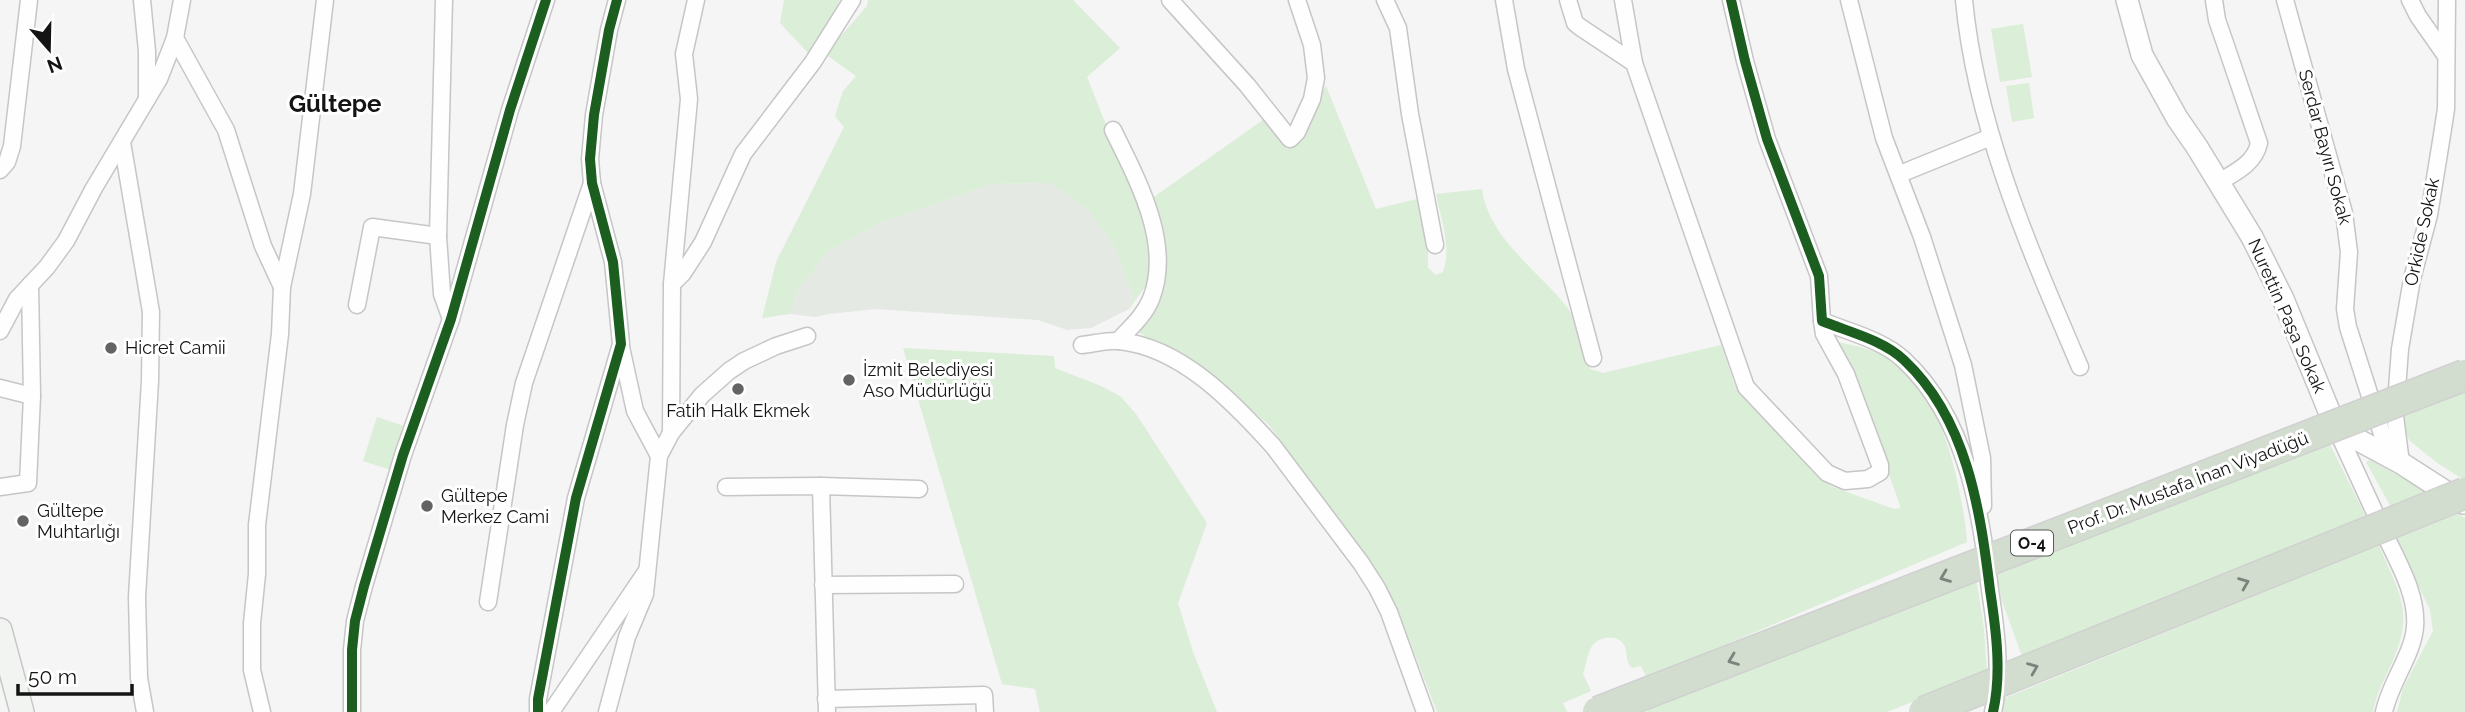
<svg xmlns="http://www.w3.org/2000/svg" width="2465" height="712" font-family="Raleway,sans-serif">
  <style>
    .built { fill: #e4e9e4 }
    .green { fill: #dbeed7 }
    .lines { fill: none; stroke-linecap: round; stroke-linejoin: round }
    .minor-casing { stroke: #c5c6c5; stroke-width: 19 }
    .tertiary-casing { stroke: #c5c6c5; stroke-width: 24 }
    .secondary-casing { stroke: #c5c6c5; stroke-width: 26 }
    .minor { stroke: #fdfefd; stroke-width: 16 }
    .tertiary { stroke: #fdfefd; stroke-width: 21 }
    .secondary { stroke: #f1f4f0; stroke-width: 23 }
    .motorway-bridge-casing { stroke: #d0d1d0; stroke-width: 33; stroke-linecap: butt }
    .motorway-bridge { stroke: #d2ddd0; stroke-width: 30 }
    .cycleway-casing { stroke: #fff; stroke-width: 15 }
    .cycleway { stroke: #1b5e20; stroke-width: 10 }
    .oneway { stroke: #7c837b }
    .poi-dot { fill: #626362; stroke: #fff; stroke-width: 2.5 }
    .labels { text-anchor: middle; stroke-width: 6; stroke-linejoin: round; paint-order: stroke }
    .shield { fill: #fff; stroke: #5a5a5a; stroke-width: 2 }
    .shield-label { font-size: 16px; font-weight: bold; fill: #131413 }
    .street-label { font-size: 18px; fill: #131413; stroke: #fff }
    .poi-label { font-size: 18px; fill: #131413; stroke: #fff; text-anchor: start }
    .district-label { font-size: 24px; font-weight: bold; fill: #131413; stroke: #fff }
  </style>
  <rect width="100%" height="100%" fill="#f4f5f4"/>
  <polygon class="built" points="1049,183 1087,209 1112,242 1133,295 1129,309 1091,328 1067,330 1038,320 876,309 829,314 815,317 790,314 799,289 828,251 878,224 991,184"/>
  <g class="green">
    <polygon points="784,0 840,0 810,55 780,23"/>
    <polygon points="868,0 1073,0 1120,48 1087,77 1147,228 1152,261 1148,283 1129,309 1133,295 1112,242 1087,209 1049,183 991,184 878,224 828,251 799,289 790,314 762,318 776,262 844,127 835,116 843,91 856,76 825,54 867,6"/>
    <polygon points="2023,24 2032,77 2000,82 1991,29"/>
    <polygon points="2029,83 2034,118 2012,122 2006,86"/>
    <path d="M1326 86 1376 209 1421 198 1428 230V268L1436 275 1443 272C1452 247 1441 219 1436 194L1482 189C1489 239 1538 270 1567 307 1577 320 1584 352 1590 369L1603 373 1721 345 1735 386 1830 486 1894 509 1901 508 1853 374 1836 342C1854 345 1877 350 1893 360 1941 389 1963 489 1967 542L1647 678 1641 666 1632 668C1625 661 1628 656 1625 647 1620 633 1599 636 1592 646 1587 653 1586 666 1583 674L1591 691 1563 703 1567 712H1437L1401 618 1374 569 1269 425 1216 379 1185 358 1138 332C1145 321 1153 311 1159 300 1174 267 1160 231 1151 199L1270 115 1297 132Z"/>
    <polygon points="903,348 1054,356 1055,368 1101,386 1120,396 1136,414 1207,523 1178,603 1193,652 1217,712 1040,712 1035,689 1002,684"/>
    <polygon points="2465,390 2465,480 2464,480 2436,462 2409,440 2400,415"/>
    <polygon points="377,417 404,426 391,470 363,461"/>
    <polygon points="2328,440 2366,517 2023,659 2002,601 1995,570"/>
    <polygon points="2370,460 2431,494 2391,507 2366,462"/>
    <polygon points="2454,512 2465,518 2465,712 2397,712 2403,688 2433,631 2430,610 2394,535"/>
    <path d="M2379 545C2398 592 2415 610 2393 660 2386 678 2376 693 2373 712H2002L2005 698Z"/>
    <polygon points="1976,577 1984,629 1987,672 1887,712 1646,712 1652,706"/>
  </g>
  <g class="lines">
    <defs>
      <g id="minor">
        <polyline points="142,0 147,51 147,99"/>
        <polyline points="444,0 438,236 442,294 451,319"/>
        <polyline points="1170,0 1247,85 1290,139 1297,132 1312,99 1316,78 1312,45 1297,0"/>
        <polyline points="1385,0 1398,28 1410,114 1435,245"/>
        <polyline points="1504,0 1516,69 1593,358"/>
        <polyline points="1568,0 1575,23 1580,27 1634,63"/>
        <polyline points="1623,0 1634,63 1746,387 1827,473 1845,481 1868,479 1880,472 1880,465 1846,374 1824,334 1822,321"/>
        <path d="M1731 0 1745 61 1767 139 1819 276 1822 321C1849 332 1883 340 1904 360 1967 419 1980 509 1990 590 1996 629 2002 673 1993 712"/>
        <polyline points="1849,0 1884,138 1922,237 1963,365 1982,458 1983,506"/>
        <path d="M1964 0C1976 128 2030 250 2080 367"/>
        <path d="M2214 0 2217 20 2225 43 2259 143C2255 163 2236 172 2219 182"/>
        <polyline points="2285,0 2344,213 2349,252 2345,309 2348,327 2389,456"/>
        <polyline points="2410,0 2418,16 2446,56"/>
        <polyline points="175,38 226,130 263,246 282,287"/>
        <path d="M1113 130C1137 179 1173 244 1151 299 1144 316 1130 328 1118 341"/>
        <polyline points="122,142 151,312 150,381 137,597 139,678 145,712"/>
        <polyline points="0,170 7,162 12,146 29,0"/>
        <polyline points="1900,174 1991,137"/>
        <polyline points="672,284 683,273 703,242 743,154 813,62 852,0"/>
        <polyline points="30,285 32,396"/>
        <polyline points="357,305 372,227 438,236"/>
        <polyline points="0,331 17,299 47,267 66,241 94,188 159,79 175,38 182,0"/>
        <path d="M1082 345C1093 344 1107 340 1119 341 1181 347 1233 402 1273 446L1361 563 1377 588 1389 612 1425 712"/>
        <polyline points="621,347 635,411 659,456"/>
        <polyline points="0,388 32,396 28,483 0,487"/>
        <path d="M2336 428C2351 461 2366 493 2381 526 2394 556 2418 592 2415 627 2413 654 2390 683 2384 712"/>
        <polyline points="671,433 672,284 689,99 684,54 696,0"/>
        <polyline points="2401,463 2395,416 2400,349 2412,279 2429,215 2442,135 2446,109 2447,0"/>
        <polyline points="821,486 827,712"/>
        <polyline points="726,487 821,486 919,489"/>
        <polyline points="823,585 955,584"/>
        <polyline points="488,602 515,425 524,383 592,183"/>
        <polyline points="826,699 984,695 985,712"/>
        <polyline points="262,712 252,670 252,623 257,574 257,525 280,334 282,287 302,194 325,0"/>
        <polyline points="352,712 352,650 355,621 364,586 403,455 451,319 510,110 546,0"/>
        <polyline points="538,712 538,699 576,498 621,344 613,262 592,183 590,159 594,115 609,30 617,0"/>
        <polyline points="551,712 646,572"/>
        <polyline points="607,712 627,637 645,594 659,456 671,433 702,395 729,371 744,361 776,346 807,336"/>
      </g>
      <polyline id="tertiary" points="2127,0 2142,55 2177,118 2197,147 2252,237 2283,299 2336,428 2401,463 2463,503"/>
      <polyline id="secondary" points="0,630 22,712"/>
    </defs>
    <use href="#minor" class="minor-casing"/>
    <use href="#tertiary" class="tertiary-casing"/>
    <use href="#secondary" class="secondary-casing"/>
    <use href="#minor" class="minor"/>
    <use href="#tertiary" class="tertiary"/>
    <use href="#secondary" class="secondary"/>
    <defs>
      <g id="motorway-bridge">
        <polyline points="1598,712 2465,375"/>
        <polyline points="1924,712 2465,493"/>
      </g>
    </defs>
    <use href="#motorway-bridge" class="motorway-bridge-casing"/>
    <use href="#motorway-bridge" class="motorway-bridge"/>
    <defs>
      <g id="cycleway">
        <path d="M1731 0 1745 61 1767 139 1819 276 1822 321C1849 332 1883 340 1904 360 1967 419 1980 509 1990 590 1996 629 2002 673 1993 712"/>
        <polyline points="352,712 352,650 355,621 364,586 403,455 451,319 510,110 546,0"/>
        <polyline points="538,712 538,699 576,498 621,344 613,262 592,183 590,159 594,115 609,30 617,0"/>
      </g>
    </defs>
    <use href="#cycleway" class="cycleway-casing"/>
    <use href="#cycleway" class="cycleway"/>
  </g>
  <defs><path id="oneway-chevron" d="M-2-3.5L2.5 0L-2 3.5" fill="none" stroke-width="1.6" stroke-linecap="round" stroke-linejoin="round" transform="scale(1.75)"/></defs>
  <g class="oneway">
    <use href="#oneway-chevron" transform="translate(1945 577) rotate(159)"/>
    <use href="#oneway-chevron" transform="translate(2244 583) rotate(-22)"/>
    <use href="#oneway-chevron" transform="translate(1733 660) rotate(159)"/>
    <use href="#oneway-chevron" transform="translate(2033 668) rotate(-22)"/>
  </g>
  <g class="poi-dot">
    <circle cx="111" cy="348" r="7"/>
    <circle cx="849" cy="380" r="7"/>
    <circle cx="738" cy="389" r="7"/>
    <circle cx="427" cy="506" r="7"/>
    <circle cx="23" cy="521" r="7"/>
  </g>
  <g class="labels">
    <rect class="shield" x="2011" y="530.5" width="42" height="25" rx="5"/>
    <g class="shield-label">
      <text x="2032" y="549">O-4</text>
    </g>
    <g class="street-label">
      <text transform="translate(2325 147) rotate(75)" y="6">Serdar Bayırı Sokak</text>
      <text transform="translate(2422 232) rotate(-78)" y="6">Orkide Sokak</text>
      <text transform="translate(2287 316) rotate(66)" y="6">Nurettin Paşa Sokak</text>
      <text transform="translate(2188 483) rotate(-21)" y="6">Prof. Dr. Mustafa İnan Viyadüğü</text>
    </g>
    <g class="poi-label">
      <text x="125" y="354">Hicret Camii</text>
      <text x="863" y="376">İzmit Belediyesi<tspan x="863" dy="21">Aso Müdürlüğü</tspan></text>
      <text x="738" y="417" text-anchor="middle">Fatih Halk Ekmek</text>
      <text x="441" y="502">Gültepe<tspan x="441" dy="21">Merkez Cami</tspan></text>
      <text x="37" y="517">Gültepe<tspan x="37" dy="21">Muhtarlığı</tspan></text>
    </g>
    <g class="district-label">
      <text x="335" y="112">Gültepe</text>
    </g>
  </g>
  <g transform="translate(49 49) rotate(160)" stroke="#ffffff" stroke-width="5" paint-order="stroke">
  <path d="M0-5L12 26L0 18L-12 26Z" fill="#131413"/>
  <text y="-10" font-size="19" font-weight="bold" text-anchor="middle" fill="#131413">N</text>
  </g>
  <path d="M18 684v10h114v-10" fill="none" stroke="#131413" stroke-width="3.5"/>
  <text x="28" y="684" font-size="21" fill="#131413" stroke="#ffffff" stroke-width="5" paint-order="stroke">50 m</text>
</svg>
